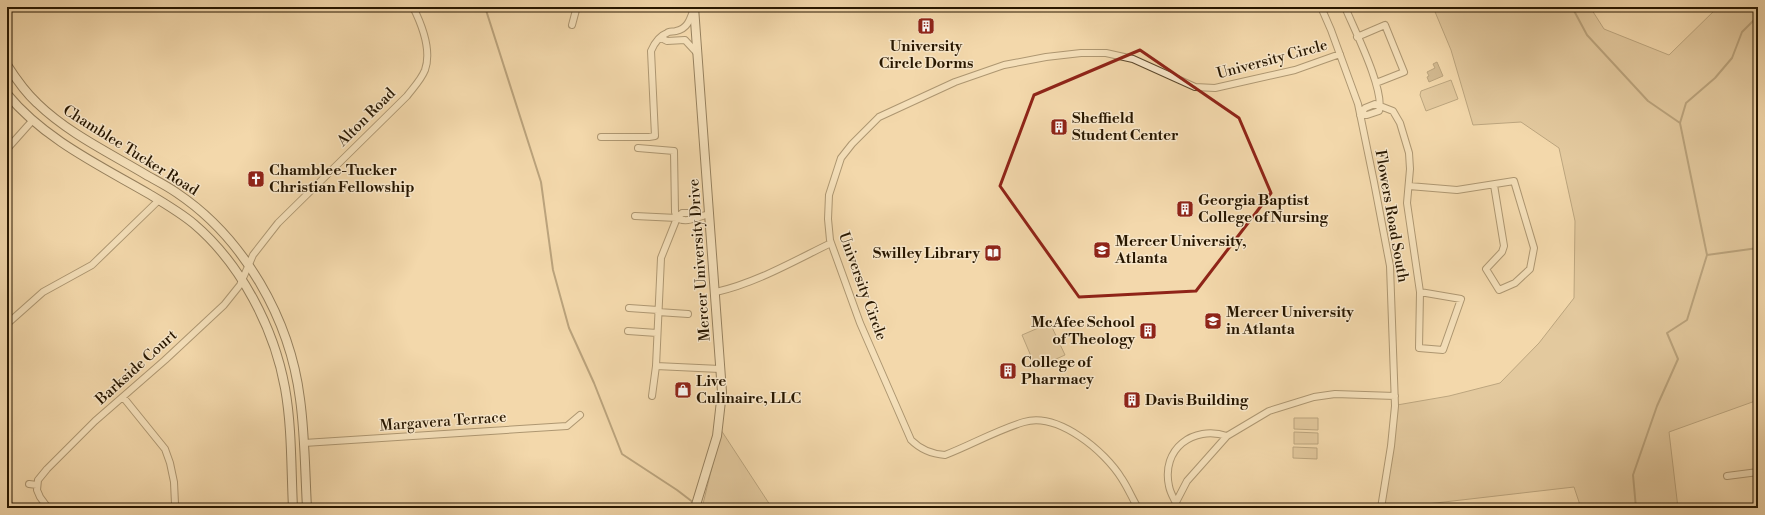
<svg xmlns="http://www.w3.org/2000/svg" width="1765" height="515" font-family="'Libre Bodoni',serif">
<style>
.green{fill:#d0b78f;stroke:#7c6748}
.water{fill:#ae9672;stroke:#786344}
.lines{fill:none;stroke-linecap:round;stroke-linejoin:round}
.stream{stroke:#786344;stroke-width:2}
.street-casing{stroke:#5b472b;stroke-width:8}
.secondary-casing{stroke:#281700;stroke-width:10}
.street{stroke:#f7e6c9;stroke-width:6}
.secondary{stroke:#f7e6c9;stroke-width:8}
.marked{fill:none;stroke:#8f2418;stroke-width:3;stroke-linejoin:round}
.labels{text-anchor:middle;stroke-width:3;stroke-linejoin:round;paint-order:stroke}
.poi-label{font-size:15px;font-weight:bold;fill:#281700;stroke:#f7e6c9;text-anchor:start}
.street-label{font-size:15px;fill:#281700;stroke:#f7e6c9}
</style>
<rect width="100%" height="100%" fill="#f3d8ac"/>
<filter id="stains"><feTurbulence type="fractalNoise" baseFrequency=".005" numOctaves="4"/><feColorMatrix values="0 0 0 0 .2 0 0 0 0 .09 0 0 0 0 .02 0 0 0 .5 -.17"/></filter>
<radialGradient id="worn" r=".72"><stop offset=".6" stop-color="#630" stop-opacity="0"/><stop offset="1" stop-color="#630" stop-opacity=".3"/></radialGradient>
<!-- green -->
<path class="green" d="M 1433,7 L 1590,7 L 1604,29 L 1669,55 L 1718,7 L 1758,7 L 1758,400 L 1669,432 L 1678,508 L 1581,508 L 1574,487 L 1392,508 L 1379,508 L 1397,405 L 1449,396 L 1500,383 L 1539,343 L 1574,298 L 1575,221 L 1559,148 L 1521,122 L 1473,125 L 1451,50 Z
M 1451,80 L 1458,99 L 1426,111 L 1420,95 L 1421,91 Z
M 1050,323 L 1065,355 L 1036,368 L 1022,335 Z
M 1294,418 L 1318,418 L 1318,430 L 1294,429 Z
M 721,430 L 772,508 L 702,508 Z
M 1294,432 L 1318,433 L 1318,444 L 1294,444 Z
M 1293,447 L 1317,448 L 1317,459 L 1293,458 Z"/>
<!-- water -->
<path class="water" d="M 1437,62 L 1443,76 L 1429,82 L 1427,77 L 1429,76 L 1427,72 L 1435,68 L 1433,64 Z"/>
<g class="lines">
<!-- stream -->
<path class="stream" d="M 485,7 L 541,182 L 553,270 L 569,328 L 594,383 L 622,454 L 677,490 L 694,503
M 1572,7 L 1587,35 L 1648,101 L 1680,123
M 1707,255 L 1758,248
M 1636,508 L 1633,475 L 1657,406 L 1678,359 L 1667,333 L 1687,320 L 1707,255 L 1680,123 L 1686,103 L 1715,78 L 1732,58 L 1742,32 L 1758,16"/>
<!-- street casing -->
<g class="street-casing">
<path id="street" d="M 1321,7 L 1331,30 L 1358,104 L 1374,182 L 1390,266 L 1395,406 L 1391,446 L 1381,508
M 1345,7 C 1354,29 1385,90 1379,111 L 1367,115 L 1360,115 L 1365,108 L 1375,104 L 1393,111 L 1400,123 L 1409,153 L 1410,169 L 1407,203 L 1420,292 L 1419,348 L 1443,350 L 1461,299 L 1420,292
M 572,25 L 576,10 L 574,7
M 1357,37 L 1385,25 L 1404,72 L 1376,83
M 661,38 L 667,41 L 685,40 L 697,53
M 601,137 L 649,137 L 655,136 L 651,51 C 654,44 659,36 667,33 C 669,31 673,32 676,31 C 687,29 690,20 693,11
M 638,148 L 674,151 L 675,212 L 677,218
M 7,149 L 32,121
M 1409,186 L 1457,190 L 1514,181 L 1534,248 L 1530,269 L 1515,283 L 1499,290 L 1486,269 L 1502,252 L 1504,246 L 1494,185
M 635,216 L 677,218 C 688,224 698,216 710,214
M 716,292 C 756,283 794,261 831,243
M 629,308 L 658,310
M 658,312 L 688,314
M 7,324 L 43,292 L 92,265 L 159,200
M 628,331 L 657,333
M 656,366 L 720,369
M 652,396 L 656,366 L 661,258 L 677,218 L 682,213 L 694,213 L 698,216
M 123,397 L 165,449 L 170,463 L 174,482 L 175,504
M 304,443 L 567,426 L 580,415
M 1727,476 L 1758,472
M 29,484 L 37,485
M 1176,503 C 1173,497 1170,492 1169,486 C 1161,449 1193,425 1227,436
M 48,508 L 40,497 L 37,490 L 38,480 L 47,469 L 95,421 L 165,360 L 224,305 L 240,285 L 253,255 L 278,223 L 407,96 C 413,88 421,80 425,70 C 432,50 422,25 413,7
M 1138,508 C 1132,498 1128,488 1122,479 C 1105,451 1058,412 1024,422 C 997,430 971,445 945,455 C 931,454 921,450 911,440 L 860,323 L 830,240 L 828,219 L 829,195 L 841,158 L 852,144 L 879,117 L 955,82 L 1004,65 L 1046,57 L 1081,53 L 1106,53 L 1133,59 L 1195,87 L 1215,88 L 1295,70 L 1340,54
M 1173,508 L 1187,481 L 1227,436 L 1269,411 L 1314,397 L 1335,394 L 1395,396"/>
</g>
<!-- secondary casing -->
<g class="secondary-casing">
<path id="secondary" d="M 694,7 L 722,392 L 717,436 L 695,508
M 7,65 C 16,79 25,92 37,103 C 69,134 110,153 148,176 C 157,181 167,186 177,193 C 244,238 290,319 300,399 C 305,435 305,472 307,508
M 7,94 C 44,139 99,165 149,194 C 164,203 181,213 194,224 C 241,264 274,328 285,388 C 292,427 291,468 293,508"/>
</g>
<!-- street -->
<use href="#street" class="street"/>
<!-- secondary -->
<use href="#secondary" class="secondary"/>
</g>
<!-- marked area -->
<path d="M0 0H1765V515H0ZM 1140,50 L 1239,118 L 1271,193 L 1196,291 L 1079,297 L 1000,186 L 1034,95 Z" fill="#f3d8ac" fill-opacity=".55" fill-rule="evenodd"/>
<path class="marked" d="M 1140,50 L 1239,118 L 1271,193 L 1196,291 L 1079,297 L 1000,186 L 1034,95 Z"/>
<!-- icons -->
<defs>
<g id="building-square" transform="scale(0.9)"><rect x="-9" y="-9" width="18" height="18" rx="4" fill="#8f2418" stroke="#f7e6c9"/><path d="M-4-6H4V6H1V3H-1V6H-4ZM-2.5-4.3h1.7v1.8h-1.7ZM.8-4.3h1.7v1.8H.8ZM-2.5-1h1.7V.8h-1.7ZM.8-1h1.7V.8H.8Z" fill="#fff"/></g>
<g id="church-square" transform="scale(0.9)"><rect x="-9" y="-9" width="18" height="18" rx="4" fill="#8f2418" stroke="#f7e6c9"/><path d="M-1.2-6h2.4v3.5h3.3v2.4h-3.3V6h-2.4V-.1h-3.3v-2.4h3.3Z" fill="#fff"/></g>
<g id="university-square" transform="scale(0.9)"><rect x="-9" y="-9" width="18" height="18" rx="4" fill="#8f2418" stroke="#f7e6c9"/><path d="M0-5L7-2L0 1L-7-2ZM-4 1L0 2.5L4 1V4Q0 6-4 4Z" fill="#fff"/></g>
<g id="library-square" transform="scale(0.9)"><rect x="-9" y="-9" width="18" height="18" rx="4" fill="#8f2418" stroke="#f7e6c9"/><path d="M-6-4Q-3-5.5-.7-3.5V5Q-3 3-6 4ZM6-4Q3-5.5 .7-3.5V5Q3 3 6 4Z" fill="#fff"/></g>
<g id="shop-square" transform="scale(0.9)"><rect x="-9" y="-9" width="18" height="18" rx="4" fill="#8f2418" stroke="#f7e6c9"/><path d="M-5-2.5h2.3a2.7 3.5 0 0 1 5.4 0H5L5.5 6h-11ZM-1.5-2.5h3a1.5 2.3 0 0 0-3 0Z" fill="#fff"/></g>
</defs>
<g fill-rule="evenodd">
<use href="#building-square" x="926" y="26"/>
<use href="#building-square" x="1059" y="127"/>
<use href="#church-square" x="256" y="179"/>
<use href="#building-square" x="1185" y="209"/>
<use href="#university-square" x="1102" y="250"/>
<use href="#library-square" x="993" y="253"/>
<use href="#university-square" x="1213" y="321"/>
<use href="#building-square" x="1148" y="331"/>
<use href="#building-square" x="1008" y="371"/>
<use href="#shop-square" x="683" y="390"/>
<use href="#building-square" x="1132" y="400"/>
</g>
<g class="labels">
<!-- poi labels -->
<g class="poi-label">
<text x="926" y="51" text-anchor="middle">University<tspan x="926" dy="17">Circle Dorms</tspan></text>
<text x="1072" y="123">Sheffield<tspan x="1072" dy="17">Student Center</tspan></text>
<text x="269" y="175">Chamblee-Tucker<tspan x="269" dy="17">Christian Fellowship</tspan></text>
<text x="1198" y="205">Georgia Baptist<tspan x="1198" dy="17">College of Nursing</tspan></text>
<text x="1115" y="246">Mercer University,<tspan x="1115" dy="17">Atlanta</tspan></text>
<text x="980" y="258" text-anchor="end">Swilley Library</text>
<text x="1226" y="317">Mercer University<tspan x="1226" dy="17">in Atlanta</tspan></text>
<text x="1135" y="327" text-anchor="end">McAfee School<tspan x="1135" dy="17">of Theology</tspan></text>
<text x="1021" y="367">College of<tspan x="1021" dy="17">Pharmacy</tspan></text>
<text x="696" y="386">Live<tspan x="696" dy="17">Culinaire, LLC</tspan></text>
<text x="1145" y="405">Davis Building</text>
</g>
<!-- street labels -->
<g class="street-label">
<text transform="translate(1272 59) rotate(-15)" y="5">University Circle</text>
<text transform="translate(366 117) rotate(-45)" y="5">Alton Road</text>
<text transform="translate(131 150) rotate(32)" y="5">Chamblee Tucker Road</text>
<text transform="translate(1392 216) rotate(80)" y="5">Flowers Road South</text>
<text transform="translate(699 260) rotate(-94)" y="5">Mercer University Drive</text>
<text transform="translate(863 286) rotate(70)" y="5">University Circle</text>
<text transform="translate(136 367) rotate(-42)" y="5">Barkside Court</text>
<text transform="translate(443 421) rotate(-4)" y="5">Margavera Terrace</text>
</g>
</g>
<!-- margin -->
<rect width="1765" height="515" fill="none" stroke="#f3d8ac" stroke-width="24"/>
<rect x="8" y="8" width="1749" height="499" fill="none" stroke="#281700" stroke-width="2"/>
<rect x="12" y="12" width="1741" height="491" fill="none" stroke="#281700"/>
<rect width="100%" height="100%" filter="url(#stains)"/>
<rect width="100%" height="100%" fill="url(#worn)"/>
</svg>
